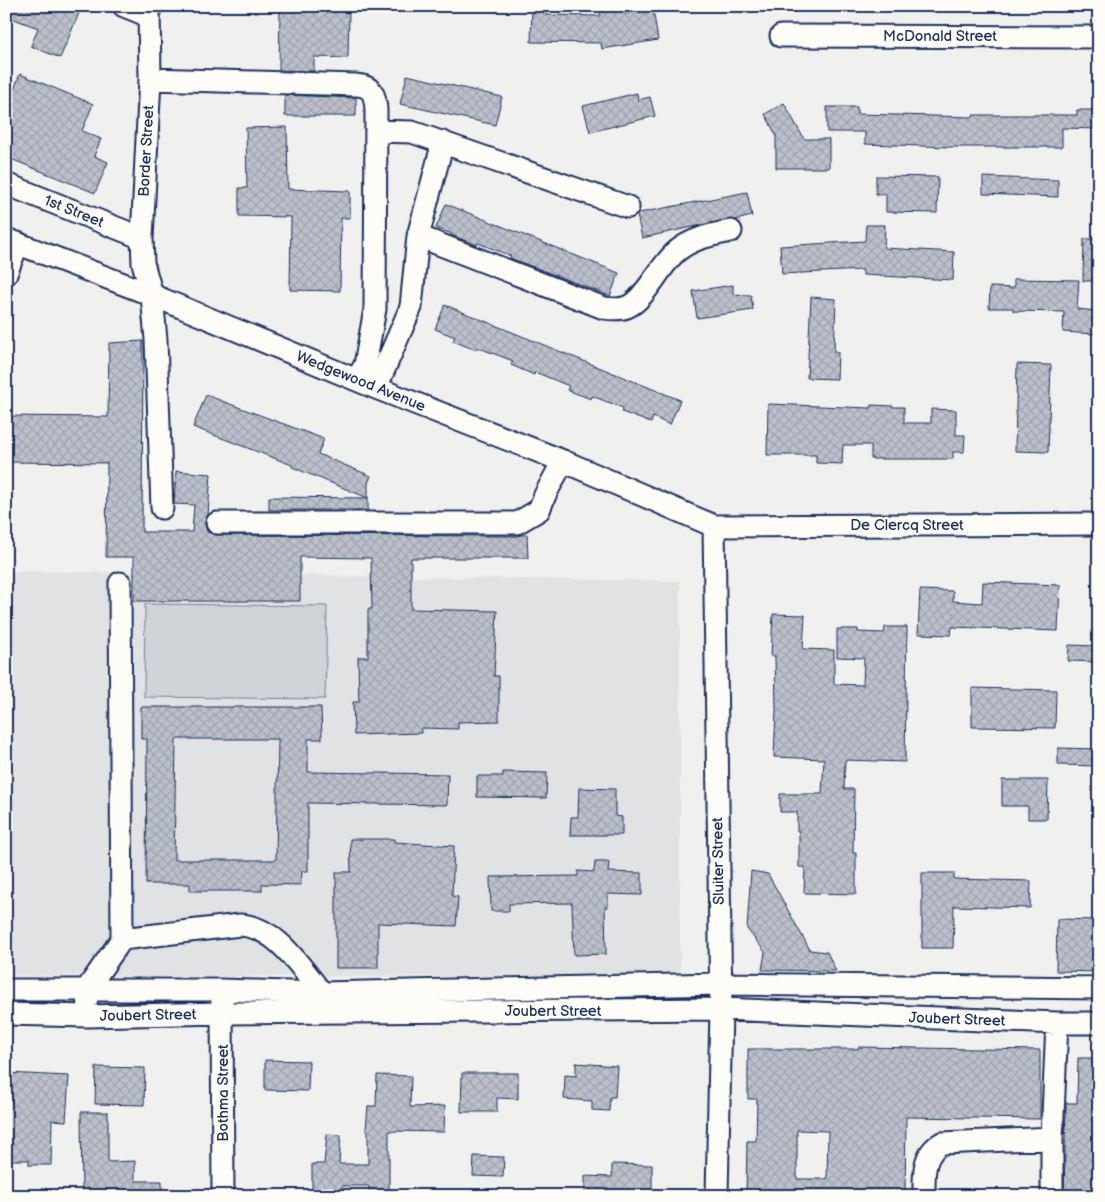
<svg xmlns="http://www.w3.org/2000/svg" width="1105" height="1202" font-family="'Balsamiq Sans',sans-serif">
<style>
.built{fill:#e0e2e3}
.park{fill:#d0d3d8;stroke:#76819b}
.building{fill:url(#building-cross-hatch);stroke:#1b2f5e;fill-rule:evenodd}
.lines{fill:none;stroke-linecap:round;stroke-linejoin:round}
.minor-casing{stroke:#1b2f5e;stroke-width:25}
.minor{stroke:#fdfcf7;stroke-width:21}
.labels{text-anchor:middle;stroke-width:4.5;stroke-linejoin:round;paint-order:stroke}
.street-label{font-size:15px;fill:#1b2f5e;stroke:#fdfcf7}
</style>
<defs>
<pattern id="building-cross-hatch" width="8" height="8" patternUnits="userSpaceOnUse" patternTransform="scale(1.25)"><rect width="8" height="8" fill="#bbc0ca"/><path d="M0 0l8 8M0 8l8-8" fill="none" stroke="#a0a5b0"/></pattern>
</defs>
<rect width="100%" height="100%" fill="#f0f0ee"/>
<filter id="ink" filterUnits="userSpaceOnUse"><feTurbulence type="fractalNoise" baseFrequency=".02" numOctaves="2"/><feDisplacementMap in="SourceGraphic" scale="10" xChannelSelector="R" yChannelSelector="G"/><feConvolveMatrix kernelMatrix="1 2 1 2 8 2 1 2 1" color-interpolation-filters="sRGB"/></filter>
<g filter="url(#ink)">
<!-- built -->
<path class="built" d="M 6,571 L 680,581 L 680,977 L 6,976 Z"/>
<!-- park -->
<path class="park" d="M 145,604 L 327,606 L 325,699 L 144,697 Z"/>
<!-- building -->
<path class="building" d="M 6,6 L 82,6 L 60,58 L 31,46 L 38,28 L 6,16 Z
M 532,6 L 546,6 L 546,15 L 600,16 L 600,6 L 625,6 L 625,14 L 653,9 L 658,40 L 602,49 L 601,43 L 531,42 Z
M 280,10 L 349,12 L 348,58 L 314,57 L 314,71 L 279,70 Z
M 20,74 L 93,104 L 82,131 L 101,139 L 94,156 L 108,162 L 95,193 L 6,157 L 6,109 Z
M 407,75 L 502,97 L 495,125 L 400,104 Z
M 637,93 L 638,100 L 650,97 L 655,116 L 590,132 L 583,106 Z
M 285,95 L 356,98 L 356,116 L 285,116 Z
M 784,103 L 804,139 L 829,139 L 829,168 L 776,168 L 776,135 L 765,114 Z
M 827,107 L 857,107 L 857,114 L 973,117 L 973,115 L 1077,115 L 1077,110 L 1099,110 L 1099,129 L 1062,128 L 1062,147 L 951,147 L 865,144 L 865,132 L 827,132 Z
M 287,127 L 288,189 L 350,191 L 350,218 L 341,218 L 340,291 L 290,290 L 291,217 L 239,216 L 239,188 L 247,188 L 246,128 Z
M 876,176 L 938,177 L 937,213 L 886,212 L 886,194 L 876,194 Z
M 983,177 L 1058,180 L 1058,197 L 983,194 Z
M 747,192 L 752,216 L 736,220 L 729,219 L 642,238 L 637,215 L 639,213 Z
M 446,204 L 619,273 L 610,296 L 510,258 L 511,256 L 478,243 L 477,245 L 451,235 L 452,234 L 436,228 Z
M 866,225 L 885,225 L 884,248 L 954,252 L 953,280 L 863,275 L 863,270 L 782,274 L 780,246 L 865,241 Z
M 1084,239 L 1099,239 L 1099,281 L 1083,281 Z
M 1014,279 L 1079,280 L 1077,309 L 1096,311 L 1095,334 L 1063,332 L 1064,312 L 1013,311 L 1013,308 L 989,308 L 990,287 L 1014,288 Z
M 733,285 L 733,294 L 751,295 L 753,310 L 697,318 L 693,291 Z
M 811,297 L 836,299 L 834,352 L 838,352 L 837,379 L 807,378 Z
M 445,305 L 680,400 L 670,425 L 653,417 L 651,423 L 622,412 L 623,408 L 592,396 L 591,399 L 567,390 L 569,386 L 535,372 L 534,375 L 511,365 L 513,361 L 477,347 L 476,350 L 453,341 L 455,337 L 435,329 Z
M 143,341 L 142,532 L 192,532 L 194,505 L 174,504 L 176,471 L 211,474 L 208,515 L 205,523 L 207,532 L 217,535 L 517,536 L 527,534 L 528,558 L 411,558 L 411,609 L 497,611 L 494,676 L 499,676 L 499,721 L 458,722 L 458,729 L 421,728 L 421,733 L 354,735 L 353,702 L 359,702 L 358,657 L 368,657 L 368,609 L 372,609 L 371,558 L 300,557 L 300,601 L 134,601 L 134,557 L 106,557 L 107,463 L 6,462 L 6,416 L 108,417 L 109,343 Z
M 1017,364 L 1051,365 L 1048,452 L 1015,451 Z
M 206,395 L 324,439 L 318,454 L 371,476 L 368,483 L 368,498 L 292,467 L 292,465 L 193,427 Z
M 768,404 L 871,408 L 871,405 L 893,406 L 893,407 L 904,407 L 904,423 L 931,423 L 931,409 L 956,410 L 956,435 L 965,435 L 964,452 L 953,452 L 953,459 L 871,459 L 871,445 L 843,445 L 842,464 L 816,463 L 816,455 L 767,455 Z
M 269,497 L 368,498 L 368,510 L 269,510 Z
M 983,582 L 1060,585 L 1058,631 L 952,627 L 951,635 L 918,634 L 920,590 L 953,591 L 953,601 L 982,603 Z
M 773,614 L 805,615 L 803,649 L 834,650 L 834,684 L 863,685 L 864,658 L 837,657 L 837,629 L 858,629 L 858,632 L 884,633 L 885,627 L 907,627 L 905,762 L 845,760 L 844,789 L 854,789 L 853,853 L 856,853 L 856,894 L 804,893 L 805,867 L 799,867 L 799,831 L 797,831 L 797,812 L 780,812 L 780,794 L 822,794 L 824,759 L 774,757 L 776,711 L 775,656 L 771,656 Z
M 1069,645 L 1099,646 L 1099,662 L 1068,661 Z
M 972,688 L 1056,690 L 1055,728 L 972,727 Z
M 141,707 L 321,707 L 322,739 L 308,739 L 308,772 L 448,774 L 447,805 L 308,803 L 308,871 L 302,871 L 301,885 L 262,884 L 262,891 L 190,891 L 190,884 L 146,884 L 147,739 L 141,739 ZM 176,739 L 278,739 L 276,860 L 174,860 Z
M 1058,748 L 1099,749 L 1099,766 L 1058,765 Z
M 503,772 L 547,773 L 546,798 L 477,797 L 477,776 L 503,776 Z
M 1002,780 L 1048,780 L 1047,819 L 1028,819 L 1028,806 L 1002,806 Z
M 579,788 L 615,789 L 615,816 L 622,817 L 622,835 L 570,835 L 571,817 L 578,817 Z
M 350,839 L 394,839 L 394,842 L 454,846 L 452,896 L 458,897 L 456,926 L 378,923 L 378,968 L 336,968 L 336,872 L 351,872 Z
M 595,862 L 609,862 L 608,872 L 642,873 L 642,895 L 608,894 L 608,907 L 605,907 L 606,954 L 574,955 L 572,903 L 509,904 L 509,911 L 491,911 L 490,877 L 578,876 L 578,871 L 594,872 Z
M 751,871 L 768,874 L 810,950 L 827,952 L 836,971 L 762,970 L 765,952 L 747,929 Z
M 922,873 L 954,873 L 954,879 L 1031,881 L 1030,908 L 954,906 L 953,948 L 922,948 Z
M 1057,919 L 1099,920 L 1099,972 L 1056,971 Z
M 858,1047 L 1040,1050 L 1040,1119 L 906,1117 L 905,1196 L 746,1196 L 747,1141 L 756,1141 L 757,1099 L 748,1099 L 748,1049 L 858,1049 ZM 797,1130 L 828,1131 L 827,1179 L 797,1179 Z
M 1078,1058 L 1099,1058 L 1099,1196 L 1064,1196 L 1066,1103 L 1077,1103 Z
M 265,1060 L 309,1061 L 308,1091 L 265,1090 Z
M 576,1063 L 617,1066 L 615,1097 L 610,1097 L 609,1111 L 592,1110 L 592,1101 L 564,1099 L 565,1075 L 576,1076 Z
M 96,1067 L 145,1068 L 144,1105 L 95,1104 Z
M 6,1073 L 69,1076 L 66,1121 L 52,1120 L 51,1165 L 29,1165 L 29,1160 L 6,1160 Z
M 462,1073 L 518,1073 L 518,1099 L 497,1098 L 497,1112 L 461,1112 Z
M 377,1075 L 411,1076 L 410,1107 L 445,1106 L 444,1132 L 389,1131 L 389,1192 L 369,1192 L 369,1186 L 342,1186 L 342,1196 L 312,1196 L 312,1164 L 324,1164 L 327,1134 L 341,1135 L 339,1164 L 368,1164 L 368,1131 L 366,1130 L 368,1106 L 376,1106 Z
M 81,1112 L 108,1112 L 108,1162 L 135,1161 L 135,1181 L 162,1181 L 162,1196 L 82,1196 Z
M 474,1156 L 504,1157 L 503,1177 L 473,1176 Z
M 612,1164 L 652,1165 L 652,1196 L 585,1196 L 585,1176 L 612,1177 Z"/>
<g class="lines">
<!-- minor casing -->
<g class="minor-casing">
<path id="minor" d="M 124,6 L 149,16
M 149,6 L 150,79 L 142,238 L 143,263 L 152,295 L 156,340 L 162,508
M 781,36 L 1099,37
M 150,79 L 356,85 C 373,86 375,95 376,110 L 375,309 L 365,365 L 357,379
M 376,131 L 412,132 L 628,207
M 6,184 L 142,238
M 418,236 L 604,308 C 611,309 619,310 627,307 C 645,300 660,265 677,251 C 693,238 711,235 731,231
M 6,239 L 152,295 L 376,388 L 563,461 L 714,526 L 1099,524
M 6,274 L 18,243
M 376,388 L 411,307 L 418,236 L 443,142
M 217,523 L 517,523 L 539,510 L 545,495 L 563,461
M 714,526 L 721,1009 L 717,1196
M 120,583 L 122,939
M 6,990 L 221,990 L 322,993 L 720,984 L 1099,988
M 87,999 L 87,989 L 122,939 L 240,925 C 277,927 300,967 322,993
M 222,1000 L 223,1196
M 6,1014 L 87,1016 L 223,1013 L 721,1009 L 1057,1023 L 1099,1023
M 924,1196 C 924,1176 922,1154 942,1143 L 1052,1138
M 1052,1196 L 1052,1138 L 1057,1023"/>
</g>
<!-- minor -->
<use href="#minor" class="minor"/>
</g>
</g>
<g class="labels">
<!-- street labels -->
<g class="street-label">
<text x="940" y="41">McDonald Street</text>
<text transform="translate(146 151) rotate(-87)" y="5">Border Street</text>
<text transform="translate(74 211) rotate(22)" y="5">1st Street</text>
<text transform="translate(361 381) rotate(22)" y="5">Wedgewood Avenue</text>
<text x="907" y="530">De Clercq Street</text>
<text transform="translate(718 861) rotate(-91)" y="5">Sluiter Street</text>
<text x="553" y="1016">Joubert Street</text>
<text transform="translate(148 1015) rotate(-1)" y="5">Joubert Street</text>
<text transform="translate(957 1019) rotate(2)" y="5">Joubert Street</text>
<text transform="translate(223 1093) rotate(-90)" y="5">Bothma Street</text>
</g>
</g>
<!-- margin -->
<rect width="1105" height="1202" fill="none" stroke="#fdfcf7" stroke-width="25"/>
<rect x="12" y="12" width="1080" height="1177" fill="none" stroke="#1b2f5e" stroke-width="2" filter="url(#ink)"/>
</svg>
